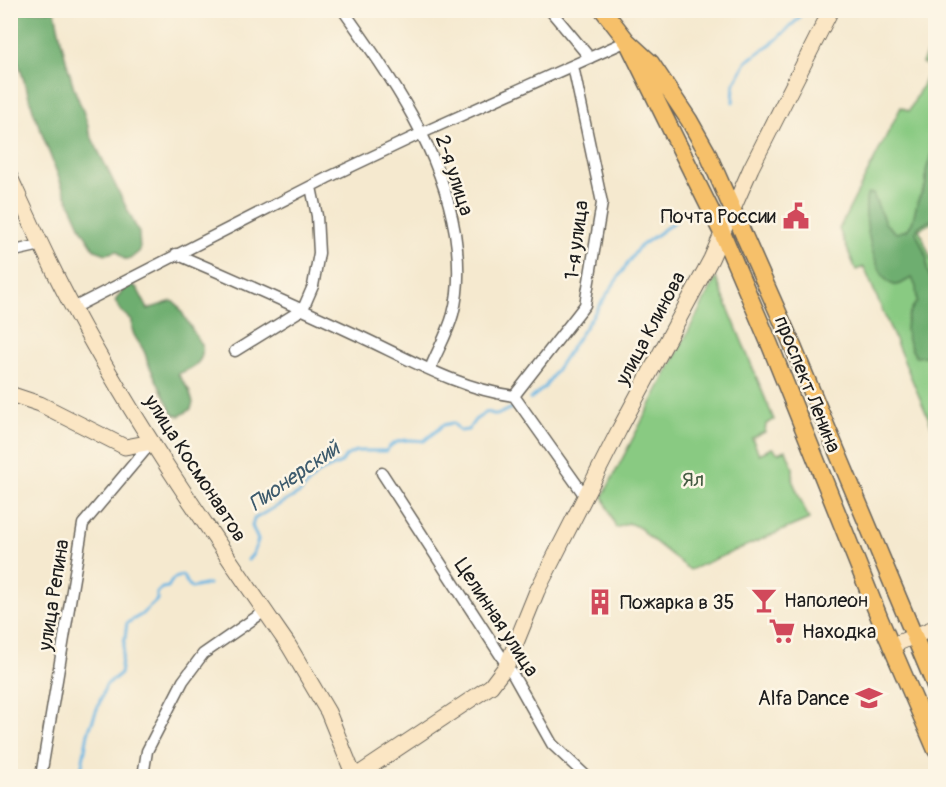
<svg xmlns="http://www.w3.org/2000/svg" width="946" height="787" font-family="Pangolin,sans-serif">
<style>
.green{fill:#89ca82;stroke:#52734f;stroke-width:1.5}
.forest{fill:#6eae70;stroke:#456546;stroke-width:1.5}
.lines{fill:none;stroke-linecap:round;stroke-linejoin:round}
.stream{stroke:#6bb6e3;stroke-width:3}
.street-casing{stroke:#68645b;stroke-width:13}
.secondary-casing{stroke:#68645b;stroke-width:17}
.primary-casing{stroke:#68645b;stroke-width:19}
.street{stroke:#fff;stroke-width:10}
.secondary{stroke:#fbe6c4;stroke-width:15}
.primary{stroke:#f6c06b;stroke-width:16}
.labels{text-anchor:middle;stroke-width:5;stroke-linejoin:round;paint-order:stroke}
.street-label{font-size:20px;fill:#1c1c1c;stroke:#fcf5e5}
.poi-label{font-size:20px;fill:#1c1c1c;stroke:#fcf5e5;text-anchor:start}
.park-label{font-size:20px;fill:#425940;stroke:#fcf5e5}
.water-label{font-size:21px;font-style:italic;fill:#3c5a6c;stroke:#fcf5e5}
</style>
<rect width="100%" height="100%" fill="#fcf5e5"/>
<filter id="ink" filterUnits="userSpaceOnUse"><feTurbulence type="fractalNoise" baseFrequency=".0167" numOctaves="2"/><feDisplacementMap in="SourceGraphic" scale="12" xChannelSelector="R" yChannelSelector="G"/><feConvolveMatrix kernelMatrix="1 2 1 2 8 2 1 2 1" color-interpolation-filters="sRGB"/></filter>
<filter id="wash" filterUnits="userSpaceOnUse"><feTurbulence type="fractalNoise" baseFrequency=".008" numOctaves="4" result="noise"/><feDisplacementMap in="SourceGraphic" scale="24" xChannelSelector="R" yChannelSelector="G"/><feGaussianBlur stdDeviation="1.35" result="paint"/><feColorMatrix in="noise" values="0 0 0 0 0 0 0 0 0 0 0 0 0 0 0 0 0 1.4 0 .05"/><feComposite in="paint" operator="in"/></filter>
<g filter="url(#wash)">
<rect width="100%" height="100%" fill="#f5e9cf"/>
<!-- green -->
<path class="green" d="M 935,37 L 935,221 L 919,229 L 935,268 L 935,434 L 864,267 L 856,270 L 839,229 L 901,107 L 909,111 L 931,68 L 922,63 Z
M 716,278 L 774,420 L 766,424 L 765,432 L 752,438 L 759,454 L 772,448 L 778,453 L 786,450 L 793,468 L 793,482 L 809,519 L 690,570 L 644,533 L 641,528 L 628,523 L 616,528 L 603,496 Z"/>
<!-- forest -->
<path class="forest" d="M 10,11 L 55,11 C 60,37 66,62 74,88 C 79,103 87,116 89,132 L 139,233 L 140,251 L 130,259 L 124,259 L 117,251 L 106,254 L 95,250 L 82,230 L 62,186 L 34,113 L 11,39 Z
M 935,148 L 935,218 L 919,226 L 916,232 L 927,258 L 927,270 L 933,283 L 935,296 L 935,349 L 926,356 L 916,357 C 903,336 902,321 917,301 L 916,287 L 912,278 C 906,280 900,286 894,285 C 874,281 860,209 868,193 L 873,194 L 885,223 L 896,233 L 907,230 L 912,223 L 918,200 L 926,184 L 926,171 L 931,154 Z
M 131,285 L 137,288 L 148,309 L 172,301 L 177,304 L 202,346 C 205,363 191,369 178,374 L 189,390 L 193,403 L 191,409 L 180,416 L 175,415 L 171,410 L 147,361 C 146,345 129,338 132,321 L 121,311 L 115,301 L 125,287 Z"/>
<g class="lines">
<!-- stream -->
<path class="stream" d="M 733,102 L 734,84 L 746,62 L 776,40 L 798,19 L 803,10
M 530,399 L 545,387 L 638,248 L 677,220
M 248,560 L 253,554 L 258,540 L 252,526 L 254,519 L 300,493 L 318,473 L 341,463 L 346,456 L 356,451 L 386,451 C 396,437 409,440 424,441 L 443,425 L 453,423 L 460,431 L 468,430 L 475,420 L 487,412 L 497,415 L 514,407
M 80,776 L 88,733 L 106,685 L 120,674 L 127,623 L 141,615 L 157,600 L 157,593 L 162,588 L 168,587 L 173,579 L 182,575 L 191,588 L 209,584"/>
</g>
</g>
<g filter="url(#ink)">
<g class="lines">
<!-- street casing -->
<g class="street-casing">
<path id="street" d="M 343,10 C 392,79 441,148 455,233 C 459,259 460,288 453,314 C 448,333 437,351 430,369
M 550,10 L 590,58
M 10,252 L 41,245
M 176,254 C 237,280 297,307 357,335 C 407,358 459,389 514,396 L 585,496
M 73,308 L 327,178 L 422,133 L 627,41
M 235,351 L 303,309 L 313,286 L 319,253 L 317,216 L 311,187
M 514,396 L 585,305 L 602,203 L 573,66
M 382,473 L 512,673 L 552,744 L 586,776
M 41,776 L 83,524 L 152,442
M 143,776 L 147,751 L 183,681 L 203,654 L 265,611"/>
</g>
<!-- secondary casing -->
<g class="secondary-casing">
<path id="secondary" d="M 10,177 C 30,221 50,266 73,308 C 136,426 213,536 289,646 L 328,712 L 354,776
M 10,394 L 40,404 L 125,447 L 152,442
M 891,646 L 936,627
M 356,776 L 491,686 L 507,665 L 537,591 L 619,430 L 711,259 L 751,168 L 831,10"/>
</g>
<!-- primary casing -->
<g class="primary-casing">
<path id="primary" d="M 603,10 L 627,41 L 651,63 L 689,120 L 707,152 L 789,337 L 936,688
M 627,41 L 723,235 L 770,345 L 881,622 L 936,750"/>
</g>
<!-- street -->
<use href="#street" class="street"/>
<!-- secondary -->
<use href="#secondary" class="secondary"/>
<!-- primary -->
<use href="#primary" class="primary"/>
</g>
</g>
<!-- icons -->
<defs>
<g id="civic-bare" transform="scale(2.07)"><path d="M-.6-6.5H3V-4.5H.6V-3L4-1V1h2V6H-6V1h2V-1L-.6-3ZM-1.2 2.5V6h2.4V2.5Z" fill="#d1495b" stroke="#fcf5e5" stroke-width="2.5" paint-order="stroke"/></g>
<g id="bar-bare" transform="scale(2.07)"><path d="M-6-5H6L.8 .8V4.5H3.5V6h-7V4.5H-.8V.8Z" fill="#d1495b" stroke="#fcf5e5" stroke-width="2.5" paint-order="stroke"/></g>
<g id="building-bare" transform="scale(2.07)"><path d="M-4-6H4V6H1V3H-1V6H-4ZM-2.5-4.3h1.7v1.8h-1.7ZM.8-4.3h1.7v1.8H.8ZM-2.5-1h1.7V.8h-1.7ZM.8-1h1.7V.8H.8Z" fill="#d1495b" stroke="#fcf5e5" stroke-width="2.5" paint-order="stroke"/></g>
<g id="supermarket-bare" transform="scale(2.07)"><path d="M-6-5.5h2.5l.6 2H6L4.5 2H-2.5L-4.4-4H-6ZM-1.5 3.2a1.3 1.3 0 1 0 .1 0ZM3 3.2a1.3 1.3 0 1 0 .1 0Z" fill="#d1495b" stroke="#fcf5e5" stroke-width="2.5" paint-order="stroke"/></g>
<g id="school-bare" transform="scale(2.07)"><path d="M0-5L7-2L0 1L-7-2ZM-4 1L0 2.5L4 1V4Q0 6-4 4Z" fill="#d1495b" stroke="#fcf5e5" stroke-width="2.5" paint-order="stroke"/></g>
</defs>
<g fill-rule="evenodd">
<use href="#civic-bare" x="796" y="216"/>
<use href="#bar-bare" x="764" y="600"/>
<use href="#building-bare" x="600" y="602"/>
<use href="#supermarket-bare" x="782" y="631"/>
<use href="#school-bare" x="869" y="698"/>
</g>
<g class="labels">
<!-- street labels -->
<g class="street-label">
<text transform="translate(455 175) rotate(72)" y="7">2-я улица</text>
<text transform="translate(576 240) rotate(-83)" y="7">1-я улица</text>
<text transform="translate(650 328) rotate(-62)" y="7">улица Клинова</text>
<text transform="translate(808 384) rotate(68)" y="7">проспект Ленина</text>
<text transform="translate(196 468) rotate(57)" y="7">улица Космонавтов</text>
<text transform="translate(53 595) rotate(-81)" y="7">улица Репина</text>
<text transform="translate(497 617) rotate(57)" y="7">Целинная улица</text>
</g>
<!-- poi labels -->
<g class="poi-label">
<text x="776" y="223" text-anchor="end">Почта России</text>
<text x="784" y="607">Наполеон</text>
<text x="620" y="609">Пожарка в 35</text>
<text x="802" y="638">Находка</text>
<text x="849" y="705" text-anchor="end">Alfa Dance</text>
</g>
<!-- park labels -->
<g class="park-label">
<text x="693" y="486">Ял</text>
</g>
<!-- water labels -->
<g class="water-label">
<text transform="translate(294 476) rotate(-35)" y="7">Пионерский</text>
</g>
</g>
<!-- margin -->
<rect width="946" height="787" fill="none" stroke="#fcf5e5" stroke-width="36"/>
</svg>
